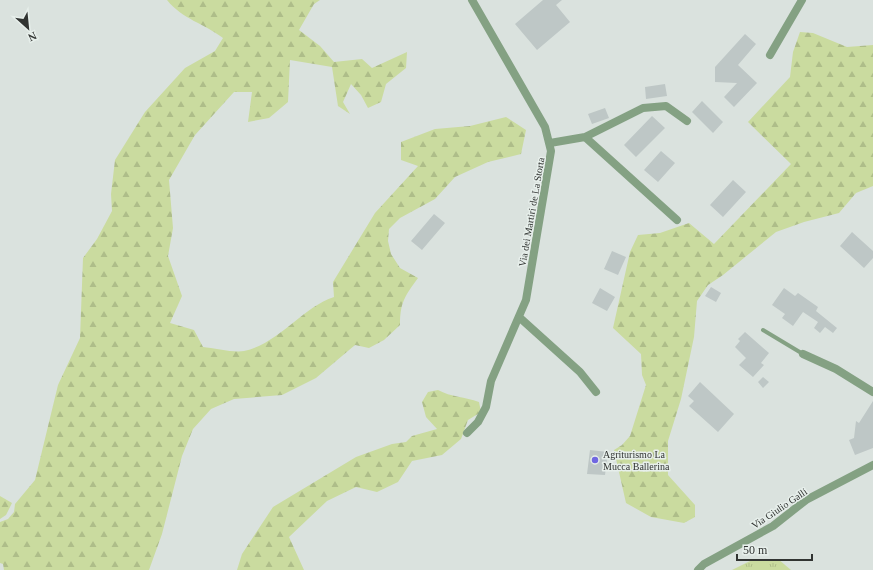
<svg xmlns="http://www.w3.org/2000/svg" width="873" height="570" font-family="'Times New Roman',serif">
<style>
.grass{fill:url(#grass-tufts)}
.forest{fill:url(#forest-firs)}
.building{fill:#bec7c6}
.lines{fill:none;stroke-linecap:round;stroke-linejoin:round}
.service{stroke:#84a183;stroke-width:4}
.minor{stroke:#84a183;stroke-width:8}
.poi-dot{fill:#7067e1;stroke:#e7efeb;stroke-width:1.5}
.labels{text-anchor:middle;stroke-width:3;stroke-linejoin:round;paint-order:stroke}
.street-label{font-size:10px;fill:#313432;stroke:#e7efeb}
.poi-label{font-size:10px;fill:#313432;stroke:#e7efeb;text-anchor:start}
</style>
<defs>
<pattern id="grass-tufts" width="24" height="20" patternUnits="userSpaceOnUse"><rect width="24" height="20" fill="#cadb9f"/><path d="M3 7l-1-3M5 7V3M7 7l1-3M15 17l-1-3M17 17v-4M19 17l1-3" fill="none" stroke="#aebd89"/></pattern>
<pattern id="forest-firs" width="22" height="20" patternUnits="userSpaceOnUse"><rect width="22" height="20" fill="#cadb9f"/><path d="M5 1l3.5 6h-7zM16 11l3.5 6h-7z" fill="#aebd89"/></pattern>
</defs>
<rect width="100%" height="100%" fill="#dae2de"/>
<!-- grass -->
<path class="grass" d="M 778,559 L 791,570 L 732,570 L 752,560 Z"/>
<!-- forest -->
<path class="forest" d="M 167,0 L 320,0 L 314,4 L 299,30 L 320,46 L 334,62 L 362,59 L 372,68 L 407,52 L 406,68 L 386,84 L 381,102 L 368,108 L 361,95 L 351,84 L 343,102 L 350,114 L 338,106 L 332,67 L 290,60 L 288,102 L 269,118 L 248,122 L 252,92 L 234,92 L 195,135 L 169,180 L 173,228 L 168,256 L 182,296 L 170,323 L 194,330 L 203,347 C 214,348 234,353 244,351 C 280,343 301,308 334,297 L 333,282 L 375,213 L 418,166 L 401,160 L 401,142 L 435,129 L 470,126 L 506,117 L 526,130 L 521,154 L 488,162 L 455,177 L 435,199 L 400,218 L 389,229 L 388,241 L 391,254 L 400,268 L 418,278 C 405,296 400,302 400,325 L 384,340 L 369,348 L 355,345 L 316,378 L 282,395 L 234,399 L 211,409 L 193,429 L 182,456 L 162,534 L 149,570 L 4,570 L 3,564 L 0,563 L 0,522 L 8,519 L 14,512 L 15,504 L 35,480 L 58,385 L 80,338 L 83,258 L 97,239 L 112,211 L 111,194 L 115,160 L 145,112 L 185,68 L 215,51 L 223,38 C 205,24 182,19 167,0 Z
M 800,32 L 813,33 L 847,47 L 873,45 L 873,186 L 856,193 L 839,213 L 804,222 L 776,232 L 723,275 L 708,285 L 697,301 L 694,337 L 681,399 L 668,441 L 668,475 L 695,505 L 695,517 L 684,523 L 651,517 L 626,503 L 614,450 L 622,445 L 630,436 L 646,385 L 642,375 L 641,354 L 613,328 L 630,252 L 638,235 L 660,233 L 689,223 L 714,244 L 791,164 L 748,122 L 790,77 L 793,52 Z
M 438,390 C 451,397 465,397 479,402 L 481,412 L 468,420 L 461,439 L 442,455 L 412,461 L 398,482 L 377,492 L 356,487 L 327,501 L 289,537 L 304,570 L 237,570 L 242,554 L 273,507 L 356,457 L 392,444 L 406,442 L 412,436 L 437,429 L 426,417 L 422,402 L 428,392 Z
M 0,496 L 12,503 L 6,515 L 0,519 Z"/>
<!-- building -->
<path class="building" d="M 543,0 L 562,0 L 556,5 L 570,22 L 537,50 L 515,24 Z
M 745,34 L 756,44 L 738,65 L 757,83 L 734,107 L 724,97 L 737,83 L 715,82 L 715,67 Z
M 665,84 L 667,96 L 646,99 L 645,87 Z
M 702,101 L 723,122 L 713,133 L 692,112 Z
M 605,108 L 609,118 L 592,124 L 588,114 Z
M 652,116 L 665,128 L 636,157 L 624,145 Z
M 661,151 L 675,163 L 658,182 L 644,170 Z
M 733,180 L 746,192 L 723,217 L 710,205 Z
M 434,214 L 445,223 L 422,250 L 411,241 Z
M 852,232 L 873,251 L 873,258 L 864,268 L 840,246 Z
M 612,251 L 626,257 L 618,275 L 604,269 Z
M 711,287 L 721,293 L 716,302 L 705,296 Z
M 600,288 L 615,297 L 607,311 L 592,303 Z
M 784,288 L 795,296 L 798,293 L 818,307 L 816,311 L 837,328 L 833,333 L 825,327 L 820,333 L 814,328 L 818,322 L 803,312 L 793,326 L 782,318 L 785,314 L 772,305 Z
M 745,332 L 769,353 L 761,363 L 764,365 L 753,377 L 739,365 L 746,358 L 735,347 L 740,341 L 738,339 Z
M 763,377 L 769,382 L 763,388 L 758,382 Z
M 700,382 L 734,414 L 718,432 L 689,406 L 694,401 L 688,396 Z
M 873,401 L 873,448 L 855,455 L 849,440 L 854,438 L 856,421 L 859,423 Z
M 590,450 L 608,452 L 605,475 L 587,474 Z"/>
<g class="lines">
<!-- service -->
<path class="service" d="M 763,330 L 803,354"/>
<!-- minor -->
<path class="minor" d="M 770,55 L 802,0
M 585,137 L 677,220
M 550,143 L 585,137 L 643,108 L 666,106 L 687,121
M 519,317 L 580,372 L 596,392
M 803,354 L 836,369 L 873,392
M 467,433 L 478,422 L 486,407 L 491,381 L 526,300 L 551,151 L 545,127 L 472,0
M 698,570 L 704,564 L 773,526 L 806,500 L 873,465"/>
</g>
<!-- markers -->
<circle class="poi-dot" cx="595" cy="460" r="4"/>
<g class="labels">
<!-- street labels -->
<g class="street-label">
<text transform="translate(531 212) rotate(-80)" y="4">Via dei Martiri de La Storta</text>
<text transform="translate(779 508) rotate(-34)" y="4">Via Giulio Galli</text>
</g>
<!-- poi labels -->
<g class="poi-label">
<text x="603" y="458">Agriturismo La<tspan x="603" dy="12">Mucca Ballerina</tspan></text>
</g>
</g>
<!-- north arrow -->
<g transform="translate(28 28) rotate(153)" stroke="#e7efeb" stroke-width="3" paint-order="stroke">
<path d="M0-3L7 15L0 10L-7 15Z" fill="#313432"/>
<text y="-6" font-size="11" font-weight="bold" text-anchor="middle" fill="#313432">N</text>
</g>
<!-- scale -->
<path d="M737 554v6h75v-6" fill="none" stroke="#313432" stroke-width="2"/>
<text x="743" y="554" font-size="12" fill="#313432" stroke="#e7efeb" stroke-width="3" paint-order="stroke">50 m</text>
</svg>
